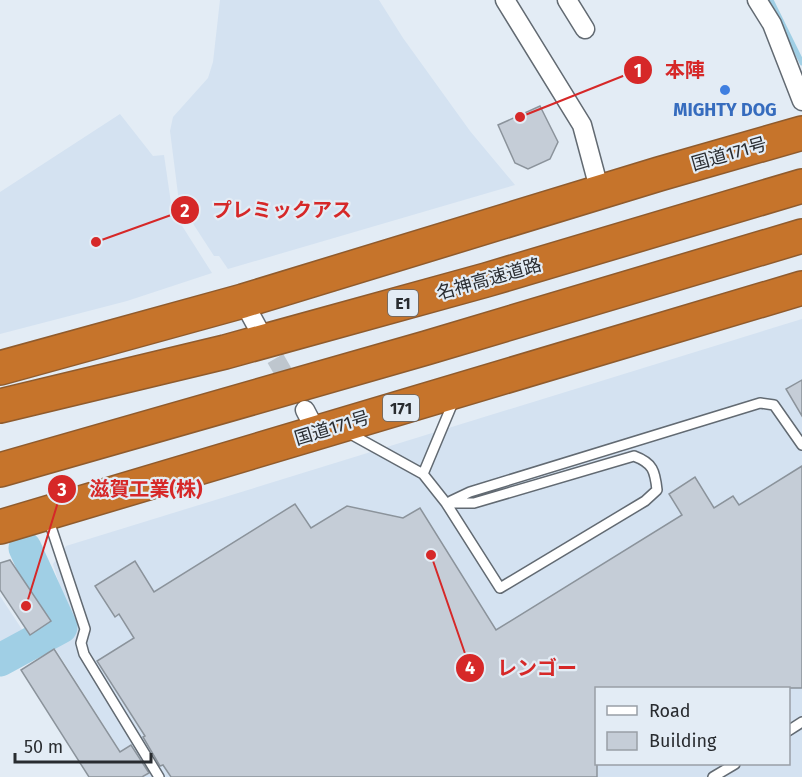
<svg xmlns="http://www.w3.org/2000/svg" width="802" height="777" font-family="'Fira Sans','Noto Sans JP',sans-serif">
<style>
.built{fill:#d4e2f1;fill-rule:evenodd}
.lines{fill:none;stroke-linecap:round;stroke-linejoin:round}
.stream{stroke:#a0cfe5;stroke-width:5}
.river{stroke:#a0cfe5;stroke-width:33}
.building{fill:#c5cdd7;stroke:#8b939b;stroke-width:1.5}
.street-tunnel{stroke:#bec6ce;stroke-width:18;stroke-dasharray:18 9;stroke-linecap:butt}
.lane-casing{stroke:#626a72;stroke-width:12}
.street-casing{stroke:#626a72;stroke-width:21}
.highway-casing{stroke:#8f5b2d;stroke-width:36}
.lane{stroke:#fff;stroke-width:9}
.street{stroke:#fff;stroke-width:18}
.highway{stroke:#c6742b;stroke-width:33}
.shop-dot{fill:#3f7fe0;stroke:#e3ecf5;stroke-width:2}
.labels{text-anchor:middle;stroke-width:4.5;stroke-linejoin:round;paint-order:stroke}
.shield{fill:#e3ecf5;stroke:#61666b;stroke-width:1.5}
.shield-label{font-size:16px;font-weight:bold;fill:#292c30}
.shop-label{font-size:18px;font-weight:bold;fill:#366cbe;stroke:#e3ecf5}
.street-label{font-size:18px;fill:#292c30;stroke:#e3ecf5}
.leader{fill:none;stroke:#d62828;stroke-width:2}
.callout-dot{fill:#d62828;stroke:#e3ecf5;stroke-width:2}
.mark-label{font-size:18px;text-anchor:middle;font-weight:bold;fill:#fff}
.callout-label{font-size:20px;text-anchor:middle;font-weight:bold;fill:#d62828;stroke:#e3ecf5;stroke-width:4.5;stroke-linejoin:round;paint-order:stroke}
</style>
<rect width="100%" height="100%" fill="#e3ecf5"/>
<!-- built -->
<path class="built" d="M 220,0 L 379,0 L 403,38 L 470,131 L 515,185 L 228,269 L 219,256 L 214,256 L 179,202 L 170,131 L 173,117 L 208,78 L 213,62 Z
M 120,114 L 153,156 L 164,155 L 172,210 L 212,273 L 127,301 L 0,334 L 0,192 Z
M 802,319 L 802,777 L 137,777 L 49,639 L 72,626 L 53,564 L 66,546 ZM 596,688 L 788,688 L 788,764 L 596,764 Z
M 0,596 L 29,640 L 0,655 Z"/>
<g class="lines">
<!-- stream -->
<path class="stream" d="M 771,0 L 802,63"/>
<!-- river -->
<path class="river" d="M 0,660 L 61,627 L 25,548"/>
</g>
<!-- building -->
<path class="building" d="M 540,106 L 558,142 L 550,159 L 528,169 L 515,163 L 498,125 Z
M 802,380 L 802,416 L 786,389 Z
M 802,466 L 802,688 L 597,688 L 597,777 L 171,777 L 163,765 L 160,766 L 143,737 L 145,736 L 97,661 L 134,638 L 119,614 L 115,617 L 95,586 L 135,561 L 154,592 L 295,504 L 311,528 L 347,506 L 403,518 L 420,508 L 496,630 L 682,515 L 669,494 L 695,477 L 714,508 L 733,496 L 739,505 Z
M 10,560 L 51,621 L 30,635 L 0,590 L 0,563 Z
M 54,649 L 120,752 L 131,745 L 149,773 L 142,777 L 89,777 L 21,670 Z"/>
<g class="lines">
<!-- street-tunnel -->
<path class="street-tunnel" d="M 262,335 L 305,410"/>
<!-- lane casing -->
<g class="lane-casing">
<path id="lane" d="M 347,432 L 423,474
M 451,501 L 470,492 L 760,403 L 774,405 L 802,445
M 446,503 L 474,503 L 634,456 C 653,463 655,471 657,490 L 645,501 L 500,588 L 446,503 L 423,474 L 454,400
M 48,518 L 85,629 L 81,643 L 84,654 L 159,777
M 788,731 L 802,722
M 713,777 L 735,764"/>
</g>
<!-- street casing -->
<g class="street-casing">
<path id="street" d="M 505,0 L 582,125 L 600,192
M 567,0 L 585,29
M 757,0 L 772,24 L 802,101
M 243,301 L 261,334
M 305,410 L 317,433"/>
</g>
<!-- highway casing -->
<g class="highway-casing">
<path id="highway" d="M 0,368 L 243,301 L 659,174 L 802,133
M 0,406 L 225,352 L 486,280 L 802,186
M 0,470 L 426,348 L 802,236
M 0,527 L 802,288"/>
</g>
<!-- lane -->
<use href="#lane" class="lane"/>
<!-- street -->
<use href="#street" class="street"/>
<!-- highway -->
<use href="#highway" class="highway"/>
</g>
<!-- markers -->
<circle class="shop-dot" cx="725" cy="90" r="6"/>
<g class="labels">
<!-- shield labels -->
<g class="shield">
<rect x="388" y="290" width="30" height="26" rx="4.5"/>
<rect x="383" y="395" width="36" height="26" rx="4.5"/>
</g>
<g class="shield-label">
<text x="403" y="309">E1</text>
<text x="401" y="414">171</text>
</g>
<!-- shop labels -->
<g class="shop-label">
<text x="725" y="116">MIGHTY DOG</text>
</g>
<!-- street labels -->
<g class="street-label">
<text transform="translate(729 154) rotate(-16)" y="6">国道171号</text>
<text transform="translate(489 279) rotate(-16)" y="6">名神高速道路</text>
<text transform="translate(332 428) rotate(-17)" y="6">国道171号</text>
</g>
</g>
<!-- callouts -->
<path class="leader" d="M520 117L638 70M96 242L185 210M26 606L62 489M431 555L470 668"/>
<g class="callout-dot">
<circle cx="520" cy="117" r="6"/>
<circle cx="96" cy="242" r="6"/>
<circle cx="26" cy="606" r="6"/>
<circle cx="431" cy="555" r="6"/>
<circle cx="638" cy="70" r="15"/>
<circle cx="185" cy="210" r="15"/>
<circle cx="62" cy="489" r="15"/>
<circle cx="470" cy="668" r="15"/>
</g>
<g class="mark-label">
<text x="638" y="77">1</text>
<text x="185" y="217">2</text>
<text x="62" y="496">3</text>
<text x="470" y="674">4</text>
</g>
<g class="callout-label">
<text x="685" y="77">本陣</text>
<text x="282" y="217">プレミックアス</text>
<text x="146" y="496">滋賀工業(株)</text>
<text x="537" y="675">レンゴー</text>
</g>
<!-- legend -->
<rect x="595" y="687" width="195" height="78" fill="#e3ecf5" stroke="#999fa6" stroke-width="1.5"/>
<rect x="607" y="706" width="30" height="9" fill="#ffffff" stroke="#999fa6" stroke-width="1.5"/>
<text x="649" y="717" font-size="18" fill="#292c30">Road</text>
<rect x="607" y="732" width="30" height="18" fill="#c5cdd7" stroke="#999fa6" stroke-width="1.5"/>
<text x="649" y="747" font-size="18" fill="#292c30">Building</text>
<!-- scale -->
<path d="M15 753v9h136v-9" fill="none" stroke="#292c30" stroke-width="3"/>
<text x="24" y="753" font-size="18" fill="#292c30" stroke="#e3ecf5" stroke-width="4.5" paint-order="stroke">50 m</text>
</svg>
